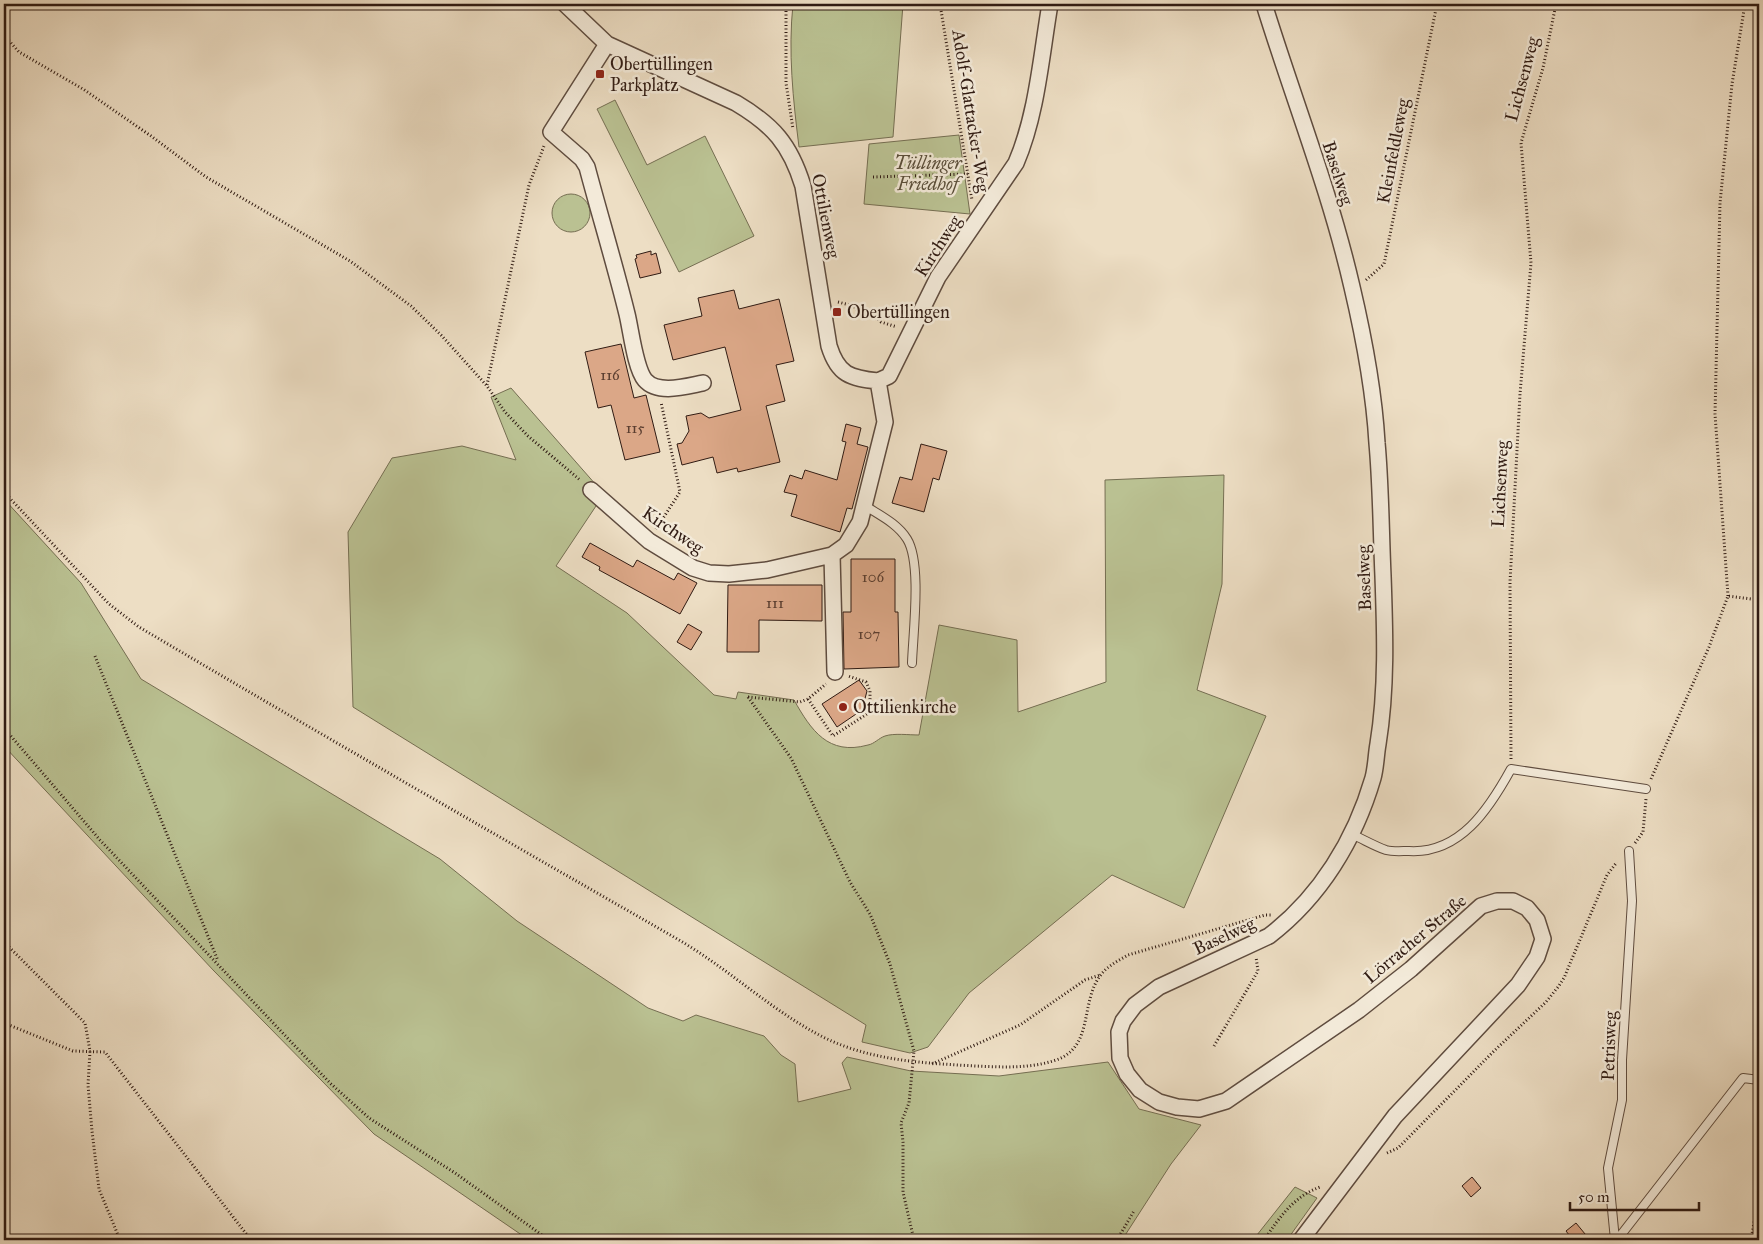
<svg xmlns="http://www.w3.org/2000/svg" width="1763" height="1244" font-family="'IM FELL Great Primer',serif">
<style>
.green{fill:#bac192;stroke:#756e52}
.building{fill:#dba787;stroke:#301b13}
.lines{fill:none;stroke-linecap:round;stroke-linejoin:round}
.lane-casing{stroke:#5f4c3f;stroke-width:10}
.street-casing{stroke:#5f4c3f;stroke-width:18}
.path{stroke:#301b13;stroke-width:3;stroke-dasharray:1 2.5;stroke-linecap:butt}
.lane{stroke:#f3ead9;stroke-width:8}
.street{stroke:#f3ead9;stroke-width:15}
.poi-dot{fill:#8f2418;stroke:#f3ead9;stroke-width:2}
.labels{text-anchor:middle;stroke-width:5;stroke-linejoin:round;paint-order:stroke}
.number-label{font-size:15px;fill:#5b3e30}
.poi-label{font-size:18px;fill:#301b13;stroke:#f3ead9;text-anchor:start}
.street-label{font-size:18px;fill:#301b13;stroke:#f3ead9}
.park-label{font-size:18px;font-style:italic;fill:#594d39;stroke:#f3ead9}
</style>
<rect width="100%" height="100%" fill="#eddec4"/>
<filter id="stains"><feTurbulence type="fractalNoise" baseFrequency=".004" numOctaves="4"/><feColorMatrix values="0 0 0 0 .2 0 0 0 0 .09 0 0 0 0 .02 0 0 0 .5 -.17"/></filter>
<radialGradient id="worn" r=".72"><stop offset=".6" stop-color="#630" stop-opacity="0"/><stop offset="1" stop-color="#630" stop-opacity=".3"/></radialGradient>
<!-- green -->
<path class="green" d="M 793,4 L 903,4 L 893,137 L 799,147 C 793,99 788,52 793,4 Z
M 615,100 L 647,165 L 705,136 L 754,236 L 679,272 L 597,109 Z
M 959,135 L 970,214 L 864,204 L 869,144 Z
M552 213a19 19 0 1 1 38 0a19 19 0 1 1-38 0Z
M 511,388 L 604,494 L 556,566 L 627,613 L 714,695 L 736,699 L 738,692 L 794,700 C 811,730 828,756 868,745 C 874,744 879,738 885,736 C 894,733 909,735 919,735 L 939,625 L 1017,640 L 1018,712 L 1106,682 L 1105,480 L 1224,475 L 1222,584 L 1197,690 L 1266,716 L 1184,908 L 1112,875 L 969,993 L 928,1047 L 910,1053 L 862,1042 L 866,1025 L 353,707 L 348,532 L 392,458 L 462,446 L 516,460 L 491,397 Z
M 4,499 L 81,583 L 141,679 L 440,859 L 517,921 L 648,1008 L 683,1021 L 696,1015 L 764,1036 L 781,1055 L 795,1064 L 798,1102 L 851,1089 L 842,1063 L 847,1057 L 911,1071 L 999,1076 L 1108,1062 L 1139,1109 L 1201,1125 L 1171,1164 L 1122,1240 L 529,1240 L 374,1134 L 214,971 L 4,746 Z
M 1295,1187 L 1317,1198 L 1287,1240 L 1253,1240 Z"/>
<!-- building -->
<path class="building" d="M 651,251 L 651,255 L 656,253 L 661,273 L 640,278 L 635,259 L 637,258 L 636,255 Z
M 734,290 L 739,309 L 779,299 L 794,361 L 776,365 L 785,401 L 766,406 L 780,462 L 738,472 L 737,468 L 717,473 L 713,457 L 682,465 L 677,444 L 682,443 L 689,431 L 686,416 L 701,413 L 709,418 L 741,410 L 725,347 L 673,360 L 664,325 L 702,316 L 698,298 Z
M 621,344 L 634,398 L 646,395 L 660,452 L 625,460 L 611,405 L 598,408 L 585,352 Z
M 846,424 L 861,428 L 857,444 L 868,447 L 852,509 L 847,508 L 840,532 L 791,516 L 797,495 L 784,492 L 790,475 L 802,479 L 805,470 L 837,480 L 846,442 L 842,441 Z
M 921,444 L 947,451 L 939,480 L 933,478 L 924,512 L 892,503 L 900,477 L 912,480 Z
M 590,543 L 633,567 L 637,560 L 674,580 L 678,573 L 697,583 L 680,614 L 599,570 L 600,567 L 582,557 Z
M 851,559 L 895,559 L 895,612 L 898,612 L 899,667 L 844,669 L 843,612 L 851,612 Z
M 728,585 L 822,585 L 822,621 L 759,620 L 759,652 L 727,652 Z
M 688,624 L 702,632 L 691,650 L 677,642 Z
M 859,680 L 867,691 L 862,710 L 837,727 L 822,704 Z
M 1472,1177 L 1481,1188 L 1471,1197 L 1462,1186 Z
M 1576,1223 L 1590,1240 L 1573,1240 L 1566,1231 Z"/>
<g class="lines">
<!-- lane casing -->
<g class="lane-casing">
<path id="lane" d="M 864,505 C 879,515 897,523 907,539 C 922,563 913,633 912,663
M 1351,834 C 1363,839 1374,846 1386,850 C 1393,852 1402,851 1409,851 C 1460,854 1489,809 1511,769 L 1646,789
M 1615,1240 L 1608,1168 L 1622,1100 L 1622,1060 L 1632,901 L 1629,851
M 1617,1240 L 1743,1078 L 1759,1080"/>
</g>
<!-- street casing -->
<g class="street-casing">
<path id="street" d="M 565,4 L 607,44 L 736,103 C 773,125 790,144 803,186 L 829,346 C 838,375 850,378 878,381
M 1264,4 C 1293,98 1330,191 1352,287 C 1364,338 1374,391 1377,443 C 1381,487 1381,532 1383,576 C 1385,632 1387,688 1378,744 C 1376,755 1376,767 1373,778 C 1355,840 1320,897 1269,936 L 1159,987 L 1135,1005 L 1123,1021 L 1119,1032 L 1120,1058 L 1127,1074 L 1140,1090 L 1159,1102 L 1177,1107 L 1199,1109 L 1226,1101 L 1359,1010 L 1411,969 L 1481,906 L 1497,901 L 1513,901 L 1527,908 L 1537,920 L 1543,939 L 1537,957 L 1518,985 L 1395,1116 L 1301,1240
M 607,44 L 551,132 L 582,159 L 587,167 C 600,216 615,265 627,314 C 631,330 635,368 645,380 C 658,395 687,386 703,383
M 878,381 L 889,376 L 938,277 L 1016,163 C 1037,114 1041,57 1050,4
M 591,490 L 649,541 L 693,568 L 709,573 L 729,574 L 767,570 L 832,555 L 846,545 L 860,522 L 885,422 L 878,381
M 832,555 L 835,672"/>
</g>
<!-- path -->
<path class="path" d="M 786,4 L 786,83 L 793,129
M 940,4 L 972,200
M 4,35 L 19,52 L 83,89 L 151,136 L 206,177 L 350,261 L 411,306 L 441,335 L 487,386 L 505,412 L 528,436 L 580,480
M 873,177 L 968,174
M 1366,280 L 1384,264 L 1437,4
M 838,302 L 854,306 L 859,313 L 876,317 L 881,322 L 897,327
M 487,385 L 529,185 L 544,146
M 4,492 L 109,604 L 139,627 C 318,733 498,836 679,940 C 729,969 773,1012 825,1038 C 873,1061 923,1063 975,1066 C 1002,1067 1030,1069 1056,1060 C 1094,1047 1080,1003 1100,976 C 1107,966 1118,961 1128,955 L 1265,915 L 1271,915
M 656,529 L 680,492 L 661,402
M 1728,596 L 1715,414 L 1720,203 L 1732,84 L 1745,4
M 95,656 L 218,961
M 748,697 L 791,758 L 850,882 L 870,914 L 890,964 L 914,1051 L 909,1103 L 901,1123 L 903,1142 L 903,1192 L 914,1240
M 748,697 L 800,702 L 808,699 L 826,684
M 808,699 L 833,736 L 870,712 L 870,691 L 866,682 L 848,676
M 4,728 L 100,840 L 330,1083 L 369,1118 L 455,1173 L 549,1240
M 1511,759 L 1510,582 L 1520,394 L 1531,263 L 1521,143 L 1543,68 L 1556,4
M 1651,779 L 1709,647 L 1728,596 L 1759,600
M 1635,843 L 1643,832 L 1646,799
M 4,942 L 85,1023 L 90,1051 L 88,1085 L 92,1131 L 99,1189 L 120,1240
M 4,1023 L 73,1051 L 105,1052 L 251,1240
M 1214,1046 L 1258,971 L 1256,957
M 932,1064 L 1020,1025 L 1085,980 L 1100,975
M 1387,1153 L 1398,1148 L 1494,1051 L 1546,1002 L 1558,987 L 1564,978 L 1607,875 L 1617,862
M 1117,1240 L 1134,1211
M 1264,1240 C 1280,1217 1293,1197 1320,1187
M 1751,1240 L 1759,1193"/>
<!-- lane -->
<use href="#lane" class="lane"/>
<!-- street -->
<use href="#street" class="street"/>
</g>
<!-- markers -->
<g class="poi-dot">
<rect x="595" y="69" width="10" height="10" rx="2.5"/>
<rect x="832" y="307" width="10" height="10" rx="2.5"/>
<circle cx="843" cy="707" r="5"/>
</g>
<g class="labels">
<!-- number labels -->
<g class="number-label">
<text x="610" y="380">116</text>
<text x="635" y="433">115</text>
<text x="873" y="582">106</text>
<text x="775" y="608">111</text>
<text x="869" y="639">107</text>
</g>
<!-- poi labels -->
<g class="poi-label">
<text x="610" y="70">Obertüllingen<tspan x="610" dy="21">Parkplatz</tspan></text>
<text x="847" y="318">Obertüllingen</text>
<text x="853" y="713">Ottilienkirche</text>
</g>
<!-- street labels -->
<g class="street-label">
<text transform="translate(1522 79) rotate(-75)" y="6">Lichsenweg</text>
<text transform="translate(971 111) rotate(81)" y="6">Adolf-Glattacker-Weg</text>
<text transform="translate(1393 151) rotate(-79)" y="6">Kleinfeldleweg</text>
<text transform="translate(1338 173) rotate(72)" y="6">Baselweg</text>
<text transform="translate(826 216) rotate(79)" y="6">Ottilienweg</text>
<text transform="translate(938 246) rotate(-57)" y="6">Kirchweg</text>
<text transform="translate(1500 484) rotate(-87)" y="6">Lichsenweg</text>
<text transform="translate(673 530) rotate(34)" y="6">Kirchweg</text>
<text transform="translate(1364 578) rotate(-92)" y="6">Baselweg</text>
<text transform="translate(1224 936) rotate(-25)" y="6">Baselweg</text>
<text transform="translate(1415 939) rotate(-40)" y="6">Lörracher Straße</text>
<text transform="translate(1609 1046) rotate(-88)" y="6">Petrisweg</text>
</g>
<!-- park labels -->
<g class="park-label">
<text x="928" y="169">Tüllinger<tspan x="928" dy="21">Friedhof</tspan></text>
</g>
</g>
<!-- margin -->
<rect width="1763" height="1244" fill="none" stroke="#eddec4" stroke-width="20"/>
<rect x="5" y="5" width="1753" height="1234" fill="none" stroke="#301b13" stroke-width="2.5"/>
<rect x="10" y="10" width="1743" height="1224" fill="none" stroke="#301b13"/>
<!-- scale -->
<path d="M1570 1202v8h129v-8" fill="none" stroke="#301b13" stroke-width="2.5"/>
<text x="1578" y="1202" font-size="15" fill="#301b13" stroke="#f3ead9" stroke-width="4" paint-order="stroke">50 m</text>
<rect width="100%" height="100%" filter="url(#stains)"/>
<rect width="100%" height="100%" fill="url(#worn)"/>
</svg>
